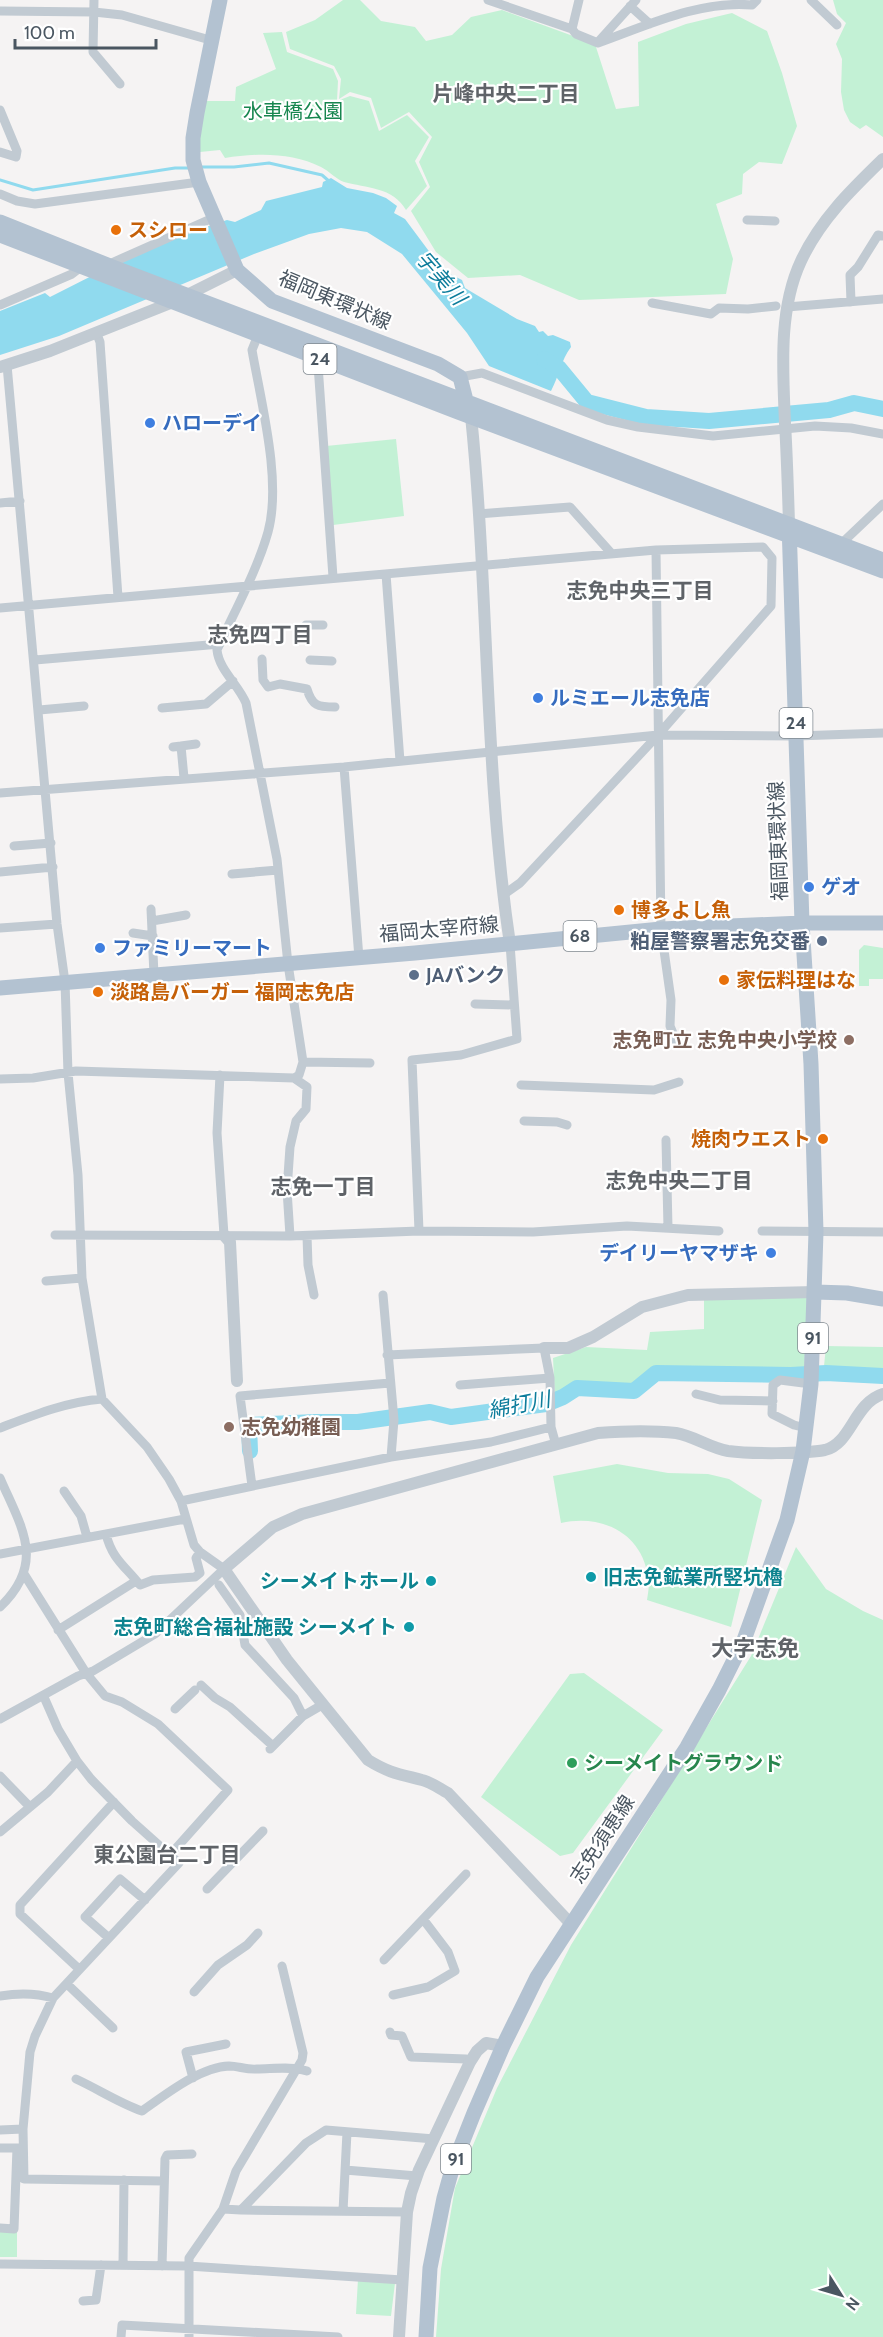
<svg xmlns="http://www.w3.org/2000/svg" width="883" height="2337" font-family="Cabin,'Noto Sans JP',sans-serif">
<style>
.green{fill:#c3f1d5}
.water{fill:#90daee}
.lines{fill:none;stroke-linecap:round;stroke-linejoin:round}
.stream{stroke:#90daee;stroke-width:3}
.river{stroke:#90daee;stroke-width:16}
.minor{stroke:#c1cad2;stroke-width:9}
.tertiary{stroke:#c1cad2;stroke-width:12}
.primary{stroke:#b3c2d1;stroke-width:15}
.food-dot{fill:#e8710a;stroke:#fff;stroke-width:2}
.shop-dot{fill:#3f7fe0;stroke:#fff;stroke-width:2}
.service-dot{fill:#5c6f8a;stroke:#fff;stroke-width:2}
.education-dot{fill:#8d6e63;stroke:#fff;stroke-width:2}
.culture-dot{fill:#0f9aa8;stroke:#fff;stroke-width:2}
.leisure-dot{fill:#2e9e5b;stroke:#fff;stroke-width:2}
.labels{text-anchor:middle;stroke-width:4.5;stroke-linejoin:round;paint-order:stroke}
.shield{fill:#fff;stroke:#808990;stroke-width:1.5}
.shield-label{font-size:18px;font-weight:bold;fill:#4a5661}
.park-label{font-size:20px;fill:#17864f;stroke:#fff}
.food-label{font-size:20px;font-weight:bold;fill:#c56008;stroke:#fff;text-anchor:start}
.street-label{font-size:20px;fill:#4a5661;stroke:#fff}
.shop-label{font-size:20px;font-weight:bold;fill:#366cbe;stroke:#fff;text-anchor:start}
.service-label{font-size:20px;font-weight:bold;fill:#4e5e75;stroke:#fff;text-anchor:end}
.education-label{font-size:20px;font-weight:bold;fill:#785e54;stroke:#fff;text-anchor:end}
.culture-label{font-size:20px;font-weight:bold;fill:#0d838f;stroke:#fff;text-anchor:end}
.leisure-label{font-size:20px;font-weight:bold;fill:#27864d;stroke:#fff;text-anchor:start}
.neighbourhood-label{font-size:21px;font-weight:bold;fill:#5f6368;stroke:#fff}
.water-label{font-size:21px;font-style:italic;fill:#0c7c9b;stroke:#fff}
.quarter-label{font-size:22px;font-weight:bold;fill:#5f6368;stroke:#fff}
</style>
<rect width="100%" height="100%" fill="#f5f3f3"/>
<!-- green -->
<path class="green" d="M 343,0 L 360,0 L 381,21 L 415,27 L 426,41 L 452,35 L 471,17 L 502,10 L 595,44 L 616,109 L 639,106 L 638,42 L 686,24 L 732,13 L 767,31 L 782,73 L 797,126 L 782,164 L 759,162 L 743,174 L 742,194 L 716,204 L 733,259 L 726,294 L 579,300 L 520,275 L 468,278 L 436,252 L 411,211 L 430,187 L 419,162 L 432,137 L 409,112 L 381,128 L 371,98 L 350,92 L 339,99 L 341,79 L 334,66 L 290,49 L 286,32 L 315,20 Z
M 833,0 L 883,0 L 883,137 L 866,125 L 860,129 L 850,122 L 844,110 L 841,92 L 842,59 L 836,44 L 846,23 L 837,14 Z
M 282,32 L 287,52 L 333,69 L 338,81 L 337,101 L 350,96 L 369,101 L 379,131 L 407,115 L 429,137 L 415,161 L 427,186 L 406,210 C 393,187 366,188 344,182 C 336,179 329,171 321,167 C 292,152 255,153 225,158 L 220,150 L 200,152 L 198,134 L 202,101 L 235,101 L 236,87 L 276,69 L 263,33 Z
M 396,439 L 404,516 L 333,525 L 326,446 Z
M 864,945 L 883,948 L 883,979 L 869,979 L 869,986 L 859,986 L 859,950 Z
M 704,1298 L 807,1298 L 804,1379 L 653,1370 L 632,1390 L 571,1388 L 555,1399 L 553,1358 L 586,1347 L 647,1350 L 650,1332 L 704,1329 Z
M 826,1346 L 883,1347 L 883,1379 L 823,1376 Z
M 617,1464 L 668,1473 L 708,1474 L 729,1479 L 762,1500 L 731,1627 L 647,1600 C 648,1593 650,1584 648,1577 C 642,1533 602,1514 561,1523 L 553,1476 Z
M 796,1547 L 826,1589 L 863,1611 L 883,1620 L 883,2337 L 436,2337 L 441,2269 L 455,2188 L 497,2088 L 571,1945 L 751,1656 Z
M 584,1673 L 663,1730 L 573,1853 L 560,1856 L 481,1797 L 570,1674 Z
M 0,2230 L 17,2230 L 17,2257 L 0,2257 Z
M 358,2279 L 395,2283 L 391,2316 L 356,2314 Z"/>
<!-- water -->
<path class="water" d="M 331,178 L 347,188 L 373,193 L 386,198 L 397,206 L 394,213 L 405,219 L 431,254 L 450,274 L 462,280 L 465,288 L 517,319 L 535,326 L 539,332 L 543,331 L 548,336 L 553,335 L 570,342 L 571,347 C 561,360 559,376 551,391 L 489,366 L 467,333 L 402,254 L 367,232 L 341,228 L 309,234 L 254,254 L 59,336 L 0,355 L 0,311 L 45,293 L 50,297 L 127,258 L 209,226 L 227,220 L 235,222 L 261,210 L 266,201 L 322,187 L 323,182 Z"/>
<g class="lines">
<!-- stream -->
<path class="stream" d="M 199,167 L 234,167 L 269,163 L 322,175 L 330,182
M 0,180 L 33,190 L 175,168 L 190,168"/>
<!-- river -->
<path class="river" d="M 544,359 L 559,368 L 587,402 L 646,417 L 709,421 L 829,410 L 854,403 L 883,409
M 250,1451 L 249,1425 L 315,1422 L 358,1422 L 430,1412 L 451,1417 L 546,1404 L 563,1397 L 577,1388 L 634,1391 L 656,1373 L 791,1375 L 826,1373 L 883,1376"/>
<!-- minor -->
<path class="minor" d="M 94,0 L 93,52 L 120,84
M 488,0 L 572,29 L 576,34 L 598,43 C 646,26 700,0 752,5 L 757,0
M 811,0 L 837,25
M 630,6 L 650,24
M 0,11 L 94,12 L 122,15 L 210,40
M 572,29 L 579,0
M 599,41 L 636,0
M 0,110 L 17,151 L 16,157 L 0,152
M 0,194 L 17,201 L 35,204 L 199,182
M 747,220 L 775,221
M 107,265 L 215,217
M 851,302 L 850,275 L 858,267 L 878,235 L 883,236
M 652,303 L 711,314 L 719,308 L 748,309 L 776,306
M 0,305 L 72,274 L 81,267
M 787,307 L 883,299
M 96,332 L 100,342 L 118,597
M 258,335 L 252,350 C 261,402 282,481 268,532 C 257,571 234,612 217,650 C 219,670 238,684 246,703 L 277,859 L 288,964 L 303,1062 L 299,1075 L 294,1078
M 320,359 L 318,365 L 333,577
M 460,377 L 482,373 L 607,420 L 638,427 L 713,436 L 815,426 L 851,428 L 883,434
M 0,503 L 20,501
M 478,514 L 570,507 L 612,554
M 842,543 L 883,504
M 656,550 L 661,929 L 671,1000 L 670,1026 L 677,1043
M 386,574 L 400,761
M 0,608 L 656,550 L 763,547 L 772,558 L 771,606 L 658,735 L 520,883 L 503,895
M 306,625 L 323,625
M 262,659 L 263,680 L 268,687 L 280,684 L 307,689 C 312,706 318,707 335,707
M 35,660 L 220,644
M 310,660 L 332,661
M 162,708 L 206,704 L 233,681
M 39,710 L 84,706
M 181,746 L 196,744
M 173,747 L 181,746 L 184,778
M 344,767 L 359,958
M 0,793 L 344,767 L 658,735 L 796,736 L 883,733
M 14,846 L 51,843
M 0,872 L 53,867
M 232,874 L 278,870
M 151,909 L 154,975
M 152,921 L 186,915
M 0,928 L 57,924
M 133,933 L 153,936
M 475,1004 L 514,1005
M 303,1062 L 370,1063
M 220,1075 L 217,1133 L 224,1235
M 0,1079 L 33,1078 L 76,1071 L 294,1078 L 307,1087 L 306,1109 L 296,1121 L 290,1147 L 287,1190 L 290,1236
M 521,1085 L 654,1090 L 679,1082
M 524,1121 L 557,1122 L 567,1125
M 666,1140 L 668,1228
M 419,1231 L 412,1060 L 461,1055 L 517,1039 L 510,944
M 762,1231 L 883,1232
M 55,1235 L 290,1236 L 419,1231 L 533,1232 L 627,1226 L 719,1231
M 307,1236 L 308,1265 L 314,1295
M 46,1281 L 82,1278
M 383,1295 L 394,1420 L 391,1457
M 387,1355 L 544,1348 L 550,1378 L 551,1427 L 556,1445
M 460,1385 L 550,1378
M 696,1394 L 720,1400 L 773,1401
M 0,1428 C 34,1415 66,1402 102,1399
M 806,1428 L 794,1425 L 772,1414 L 773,1385 L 780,1380 L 811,1384
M 0,1478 C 21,1527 47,1562 0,1607
M 252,1486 L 240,1396 L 390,1383
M 64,1491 L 81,1516 L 87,1537
M 181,1501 L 391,1457 L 491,1442 L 551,1427
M 106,1534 C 112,1559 125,1566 140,1585 L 153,1580 L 195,1577 L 200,1573 L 196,1558 L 200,1552
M 0,1554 L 185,1519
M 24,1574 L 86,1673 L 105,1696 L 122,1702 L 158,1724 L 228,1790 L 170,1855
M 219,1585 L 240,1615 L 245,1645 L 294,1698 L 303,1716
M 58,1630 L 136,1581
M 201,1685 L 215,1698 L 230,1707 L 273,1746
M 175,1709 L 195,1690
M 0,1719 L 78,1676 L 93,1671 L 155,1634 L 224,1569 L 200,1552 L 194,1545 L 181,1501 L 169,1479 L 147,1447 L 102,1399 L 82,1278 L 78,1175 L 68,1073 L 65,982 L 57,924 L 7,365
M 270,1749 L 303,1716 L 322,1705
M 0,1776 L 30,1807
M 0,1832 L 48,1792 L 77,1761
M 207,1889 L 263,1831
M 109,1938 L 85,1917 L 120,1879 L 145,1900
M 384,1960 L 466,1874
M 79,1969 L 20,1914 L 20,1905 L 114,1802
M 67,1984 L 113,2028
M 194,1992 L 218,1965 L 247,1945 L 258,1933
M 393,1995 L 428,1987 L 455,1971 L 448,1952 L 423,1919
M 0,1996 C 18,1993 36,1993 53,1998
M 390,2032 L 391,2035 L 402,2036 L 411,2057 L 466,2059 L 470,2062
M 193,2078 L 186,2052 L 226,2044
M 76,2079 C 98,2089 119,2103 142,2111 C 165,2095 200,2067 229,2066 C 238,2066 247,2070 257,2069 C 272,2069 293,2066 307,2071
M 23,2129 L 24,2179 L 164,2181
M 0,2130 L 23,2129 L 30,2052 L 35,2036 L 53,1998 L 179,1863 L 132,1821 L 91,1779 L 77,1761 L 58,1729 L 44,1697
M 0,2148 L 21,2148
M 345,2170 L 417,2176
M 223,2209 L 241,2210 L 306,2143 L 326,2130 L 434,2139
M 241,2210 L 407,2212
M 343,2211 L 347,2132
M 0,2228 L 14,2229 L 17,2148
M 0,2264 L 188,2266 L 402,2280
M 123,2265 L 124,2180
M 162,2266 L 165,2159 L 167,2155 L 192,2154
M 83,2301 L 96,2300 L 101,2265
M 121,2337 L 122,2325 L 338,2337
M 189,2337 L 189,2258 L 223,2209 L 236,2171 L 302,2060 L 303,2053 L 282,1966"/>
<!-- tertiary -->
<path class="tertiary" d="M 0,367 L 50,351 L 173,302 L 237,270
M 471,416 C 489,592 484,769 510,944
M 789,524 C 788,490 787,457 785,423 C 783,371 778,310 801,261 C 820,220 851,190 883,159
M 224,1235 L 230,1242 L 237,1381
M 544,1348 L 568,1348 L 593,1337 L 642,1307 L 688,1295 L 815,1292
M 571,1924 L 448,1793 C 440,1789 431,1782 422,1780 C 399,1774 389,1773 368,1760 L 287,1660 L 224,1569 L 273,1527 L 302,1514 L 598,1433 C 624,1431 649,1430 676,1433 C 694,1436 710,1448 728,1451 C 750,1454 803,1454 825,1450 C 851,1444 854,1403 883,1394
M 399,2337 L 407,2212 L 411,2193 L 419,2170 L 470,2062 L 477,2051 L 486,2043 L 503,2046"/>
<!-- primary -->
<path class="primary" d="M 220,0 L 197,113 L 193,138 L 193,160 L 199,182 L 237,270 L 272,301 L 438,364 L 460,377 L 468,408
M 0,222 L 115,268 L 883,560
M 0,235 L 458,412 L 883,571
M 0,988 L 415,953 L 661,929 L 802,923 L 883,923
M 815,1292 L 847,1293 L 883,1299
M 426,2337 L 430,2268 L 444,2198 L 453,2166 L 474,2113 L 503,2046 L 537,1977 L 687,1747 L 719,1690 L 744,1640 L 787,1520 L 803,1451 L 811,1384 L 816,1232 L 811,1064 L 802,923 L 789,524"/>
</g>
<!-- markers -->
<g class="food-dot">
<circle cx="116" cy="230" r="6"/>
<circle cx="619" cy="910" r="6"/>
<circle cx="724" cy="980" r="6"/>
<circle cx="98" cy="992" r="6"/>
<circle cx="823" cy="1139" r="6"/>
</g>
<g class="shop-dot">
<circle cx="150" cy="423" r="6"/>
<circle cx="538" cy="698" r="6"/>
<circle cx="809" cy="887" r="6"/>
<circle cx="100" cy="948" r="6"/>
<circle cx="771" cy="1253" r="6"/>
</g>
<g class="service-dot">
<circle cx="822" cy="941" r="6"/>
<circle cx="414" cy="975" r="6"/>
</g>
<g class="education-dot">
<circle cx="849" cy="1040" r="6"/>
<circle cx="229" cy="1427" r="6"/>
</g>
<g class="culture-dot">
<circle cx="591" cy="1577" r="6"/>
<circle cx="431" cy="1581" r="6"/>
<circle cx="409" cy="1627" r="6"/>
</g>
<circle class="leisure-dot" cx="572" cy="1763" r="6"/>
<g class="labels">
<!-- shield labels -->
<g class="shield">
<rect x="303.5" y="344" width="33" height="30" rx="4.5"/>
<rect x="779.5" y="708" width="33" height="30" rx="4.5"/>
<rect x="563.5" y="921" width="33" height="30" rx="4.5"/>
<rect x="798" y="1323" width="30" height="30" rx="4.5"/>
<rect x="441" y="2144" width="30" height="30" rx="4.5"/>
</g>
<g class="shield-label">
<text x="320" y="365">24</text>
<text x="796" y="729">24</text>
<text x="580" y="942">68</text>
<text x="813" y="1344">91</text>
<text x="456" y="2165">91</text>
</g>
<!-- park labels -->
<g class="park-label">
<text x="293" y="118">水車橋公園</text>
</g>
<!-- food labels -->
<g class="food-label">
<text x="128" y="237">スシロー</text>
<text x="631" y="917">博多よし魚</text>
<text x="736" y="987">家伝料理はな</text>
<text x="110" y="999">淡路島バーガー 福岡志免店</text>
<text x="811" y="1146" text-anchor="end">焼肉ウエスト</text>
</g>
<!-- street labels -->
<g class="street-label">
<text transform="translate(335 300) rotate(23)" y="7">福岡東環状線</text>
<text transform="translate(778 841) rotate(-92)" y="7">福岡東環状線</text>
<text transform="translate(439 929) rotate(-5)" y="7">福岡太宰府線</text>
<text transform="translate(602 1839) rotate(-57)" y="7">志免須恵線</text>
</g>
<!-- shop labels -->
<g class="shop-label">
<text x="162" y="430">ハローデイ</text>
<text x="550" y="705">ルミエール志免店</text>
<text x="821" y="894">ゲオ</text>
<text x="112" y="955">ファミリーマート</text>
<text x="759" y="1260" text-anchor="end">デイリーヤマザキ</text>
</g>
<!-- service labels -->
<g class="service-label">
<text x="810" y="948">粕屋警察署志免交番</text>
<text x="426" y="982" text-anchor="start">JAバンク</text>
</g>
<!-- education labels -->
<g class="education-label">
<text x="837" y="1047">志免町立 志免中央小学校</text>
<text x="241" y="1434" text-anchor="start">志免幼稚園</text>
</g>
<!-- culture labels -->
<g class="culture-label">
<text x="603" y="1584" text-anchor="start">旧志免鉱業所竪坑櫓</text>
<text x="419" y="1588">シーメイトホール</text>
<text x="397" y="1634">志免町総合福祉施設 シーメイト</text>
</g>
<!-- leisure labels -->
<g class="leisure-label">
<text x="584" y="1770">シーメイトグラウンド</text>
</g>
<!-- neighbourhood labels -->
<g class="neighbourhood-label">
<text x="506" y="101">片峰中央二丁目</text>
<text x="640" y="598">志免中央三丁目</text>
<text x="260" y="642">志免四丁目</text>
<text x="679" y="1188">志免中央二丁目</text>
<text x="323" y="1194">志免一丁目</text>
<text x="167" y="1862">東公園台二丁目</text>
</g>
<!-- water labels -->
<g class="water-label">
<text transform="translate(441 278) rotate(49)" y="7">宇美川</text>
<text transform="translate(519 1405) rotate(-11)" y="7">綿打川</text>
</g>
<!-- quarter labels -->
<g class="quarter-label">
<text x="755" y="1656">大字志免</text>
</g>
</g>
<!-- north arrow -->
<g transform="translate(841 2295) rotate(127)" stroke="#ffffff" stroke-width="4.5" paint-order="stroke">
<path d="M0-4.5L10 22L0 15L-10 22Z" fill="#4a5661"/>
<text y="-9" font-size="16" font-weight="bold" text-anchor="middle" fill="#4a5661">N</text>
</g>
<!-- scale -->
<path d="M15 39v9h141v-9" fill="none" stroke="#4a5661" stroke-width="3"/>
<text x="24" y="39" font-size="18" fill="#4a5661" stroke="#ffffff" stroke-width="4.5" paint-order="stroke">100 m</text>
</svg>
